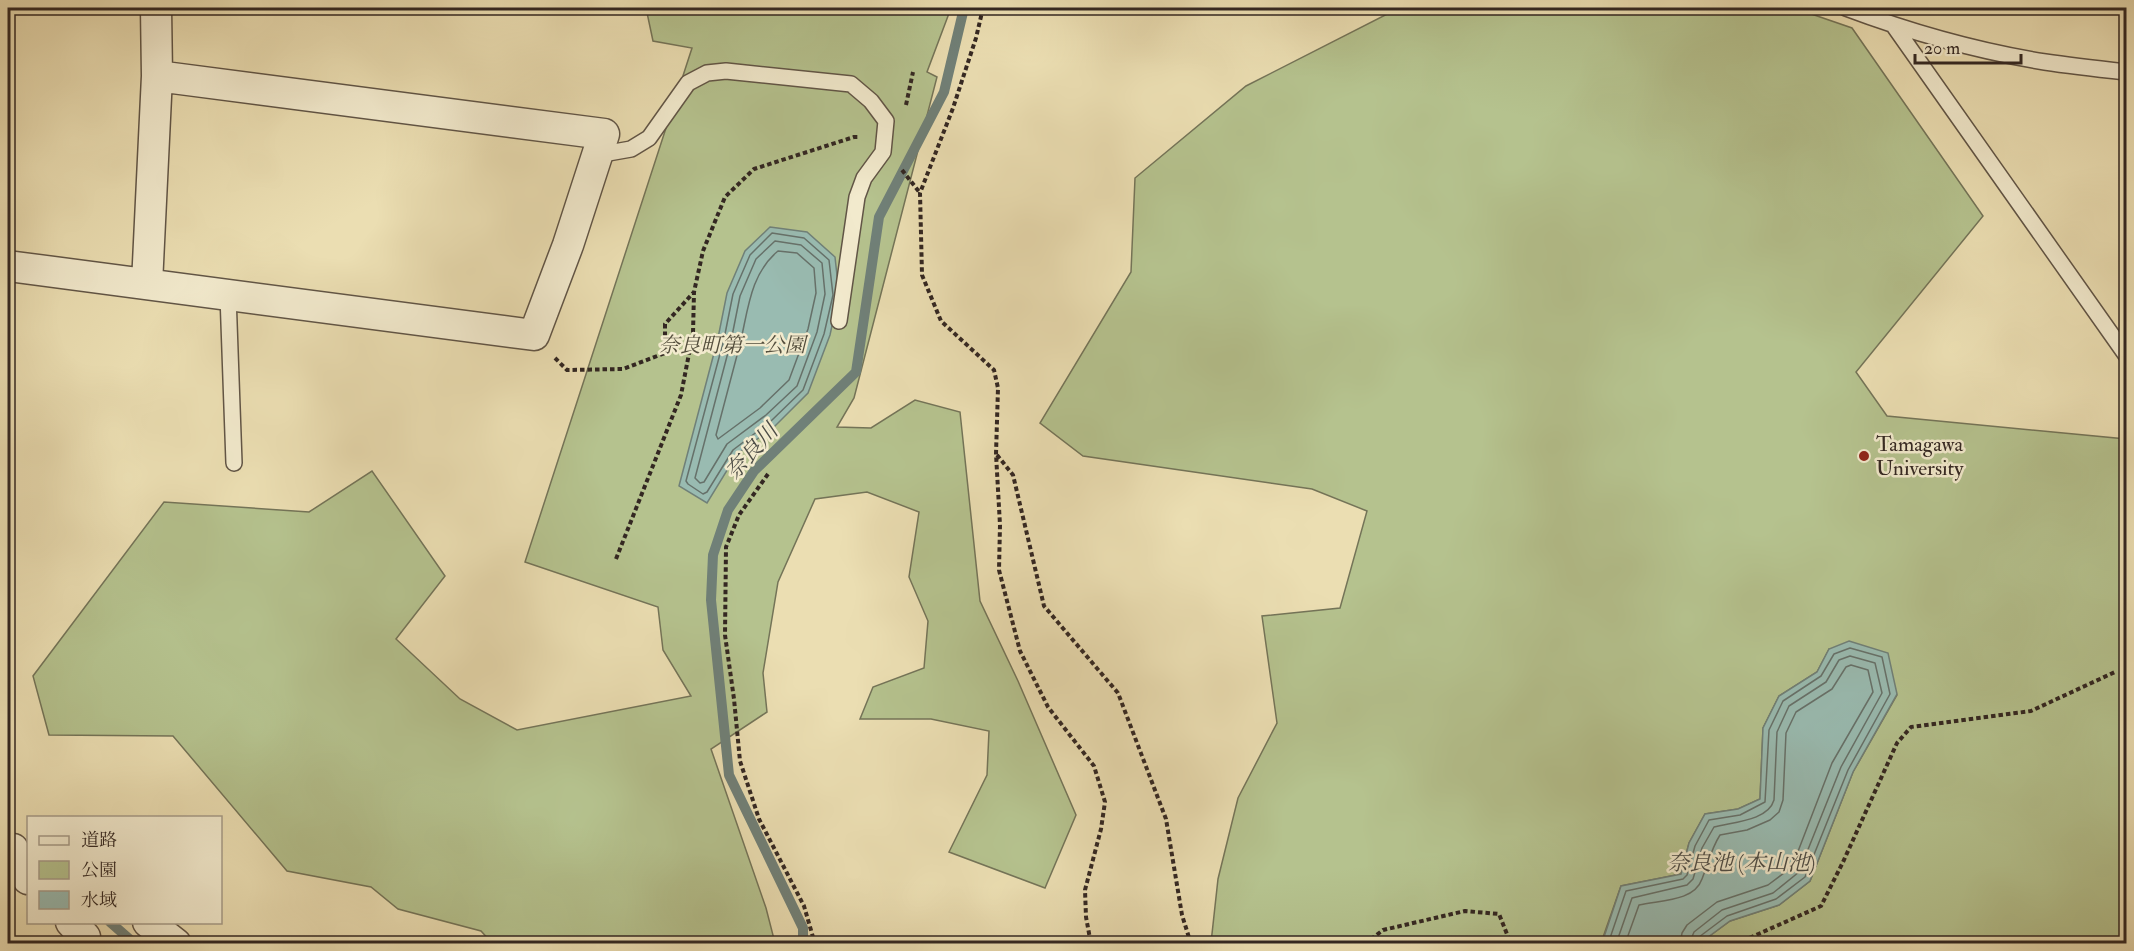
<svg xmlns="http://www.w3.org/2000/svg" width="2134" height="951" font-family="'IM FELL Double Pica','Noto Serif JP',serif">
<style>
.green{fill:#b5c28e;stroke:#747458;stroke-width:1.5}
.water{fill:#99bbb1;stroke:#708078;stroke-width:1.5}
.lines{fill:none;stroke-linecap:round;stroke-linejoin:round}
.shore{stroke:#66716a;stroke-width:1.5}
.stream{stroke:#708078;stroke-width:10}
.service-casing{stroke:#615546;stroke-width:18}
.minor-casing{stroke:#615546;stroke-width:33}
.path{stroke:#332722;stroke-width:4;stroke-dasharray:4.5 3;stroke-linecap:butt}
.service{stroke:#f2eacd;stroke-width:15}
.minor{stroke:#f2eacd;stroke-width:30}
.poi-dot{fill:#8f2418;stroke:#f2eacd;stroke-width:2}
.labels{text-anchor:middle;stroke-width:5;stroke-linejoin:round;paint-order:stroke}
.park-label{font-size:21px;font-style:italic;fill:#544e3d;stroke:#f2eacd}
.poi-label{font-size:21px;fill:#332722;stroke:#f2eacd;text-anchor:start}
.water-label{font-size:22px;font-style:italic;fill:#4c4c46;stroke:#f2eacd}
</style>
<rect width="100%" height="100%" fill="#ebdeb2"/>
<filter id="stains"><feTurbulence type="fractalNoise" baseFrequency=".00333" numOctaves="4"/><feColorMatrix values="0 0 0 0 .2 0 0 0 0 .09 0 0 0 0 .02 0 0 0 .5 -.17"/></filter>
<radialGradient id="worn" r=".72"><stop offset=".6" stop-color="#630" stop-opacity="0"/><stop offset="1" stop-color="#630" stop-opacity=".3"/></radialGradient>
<!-- green -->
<path class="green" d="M 646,8 L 951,8 L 927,72 L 937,77 L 854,398 L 837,427 L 871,428 L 915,400 L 960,412 L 980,601 L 1018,681 L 1076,815 L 1045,888 L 949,852 L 987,775 L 989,731 L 931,719 L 860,719 L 873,687 L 924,668 L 928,621 L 909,577 L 919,512 L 867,492 L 815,499 L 778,582 L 763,673 L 767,712 L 711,749 L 766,908 L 775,943 L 492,943 L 481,931 L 398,909 L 371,887 L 287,871 L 173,736 L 49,735 L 33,676 L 164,502 L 309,512 L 372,471 L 445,576 L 396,639 L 460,699 L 517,730 L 691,696 L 663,650 L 658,607 L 525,562 L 692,48 L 653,41 Z
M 1399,8 L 1794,8 L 1852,28 L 1983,216 L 1856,372 L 1887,416 L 2126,439 L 2126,943 L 1700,943 L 1730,921 L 1779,905 L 1810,881 L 1853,772 L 1897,695 L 1829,649 L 1817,672 L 1779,696 L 1763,728 L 1760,799 L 1738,809 L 1705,814 L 1689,843 L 1681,874 L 1621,886 L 1601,943 L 1211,943 L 1218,879 L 1238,798 L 1277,723 L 1262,616 L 1340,608 L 1367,511 L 1312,489 L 1083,456 L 1040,423 L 1131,272 L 1135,178 L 1246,86 Z"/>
<!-- water -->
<path class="water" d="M 770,227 L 807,232 L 835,257 L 839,294 L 830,335 L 808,393 L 775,426 L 737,454 L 707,503 L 679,486 L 718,338 L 727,293 L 745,251 Z
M 1849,641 L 1888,653 L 1897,694 L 1853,772 L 1810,881 L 1779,905 L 1730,921 L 1700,943 L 1602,943 L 1621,886 L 1681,874 L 1689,843 L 1705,814 L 1738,809 L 1760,799 L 1763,728 L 1779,696 L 1817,672 L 1829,649 Z"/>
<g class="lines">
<!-- shore -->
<path class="shore" d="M 772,233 L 804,238 L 829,260 L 833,295 L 824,334 L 803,390 L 771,421 L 733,450 L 707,492 L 703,494 L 688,484 L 686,481 L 724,339 L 733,294 L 750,255 Z
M 775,241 L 801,245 L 822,263 L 825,294 L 817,332 L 797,386 L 766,415 L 727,444 L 704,482 L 700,483 L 695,478 L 731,341 L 740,296 L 756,259 Z
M 778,251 L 797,253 L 814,268 L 816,293 L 808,329 L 789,380 L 760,408 L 718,439 L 716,435 C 724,405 732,375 740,344 C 748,311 750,274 778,251 Z
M 1608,944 L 1626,891 L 1683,879 L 1687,875 L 1695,846 L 1709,820 L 1740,815 L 1765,802 L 1769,730 L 1783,701 L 1821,676 L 1834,654 L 1850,648 L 1882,657 L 1890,694 L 1848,770 L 1805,877 L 1776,899 L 1727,916 L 1699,937 L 1697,944
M 1616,944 L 1632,898 L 1687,885 L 1693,879 L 1702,848 L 1714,827 C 1732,822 1768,821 1774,800 L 1777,732 L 1789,706 L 1826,682 L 1839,660 L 1850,656 L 1875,663 L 1882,693 L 1841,767 L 1799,872 L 1773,893 L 1722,910 L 1694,932 L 1689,944
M 1625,944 L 1639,905 C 1659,900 1694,902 1702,879 C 1708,864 1711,849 1720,835 L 1747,830 L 1770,820 L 1779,812 L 1783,800 L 1786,733 L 1796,712 L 1832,689 L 1846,667 L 1851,665 L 1868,670 L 1873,692 L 1832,763 L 1792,867 L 1768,885 L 1717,902 L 1687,925 L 1682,933 L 1680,944"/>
<!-- stream -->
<path class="stream" d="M 110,922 L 135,944
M 803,944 L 803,928 L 729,775 L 711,600 L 713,555 L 728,510 L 754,471 L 856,372 L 879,217 L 944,92 L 964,8"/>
<!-- service casing -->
<g class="service-casing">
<path id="service" d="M 1846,8 C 1910,32 1977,51 2045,62 C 2072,66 2099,69 2126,72
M 1894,26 L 2126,355
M 597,155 L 631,149 L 649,138 L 688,83 L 707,73 L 726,71 L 851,84 L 871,101 L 886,121 L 883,152 L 864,178 L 857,197 L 839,321
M 228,295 L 234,463"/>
</g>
<!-- minor casing -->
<g class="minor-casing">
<path id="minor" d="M 8,266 L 534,335 L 568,245 L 604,134 L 157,76
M 147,284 L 157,76 L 156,8
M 13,849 L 28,879
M 71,922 L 85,937 L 77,944
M 148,922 L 176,944"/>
</g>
<!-- path -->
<path class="path" d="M 983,8 L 976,38 L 953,108 L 920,193 L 922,275 L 941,321 L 994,370 L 998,388 L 996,454 L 1000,525 L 999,570 L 1020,651 L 1048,707 L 1094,766 L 1105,802 L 1101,829 L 1085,890 L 1086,917 L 1091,944
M 906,105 L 913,72
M 902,170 L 920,193
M 555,358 L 567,370 L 623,369 L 665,353 L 665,324 L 694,292
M 997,455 L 1013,475 L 1044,606 L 1118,693 L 1166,819 L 1182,915 L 1191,944
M 768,474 L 739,515 L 726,547 L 725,635 L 734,699 L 740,761 L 759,819 L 804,906 L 815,944
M 616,559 L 681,395 L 693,333 L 694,292 L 703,251 L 725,197 L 754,169 L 854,137 L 860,137
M 1365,944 L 1383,930 L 1465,911 L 1499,914 L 1511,944
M 1736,944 L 1821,906 L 1843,862 L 1897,743 L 1911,727 L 2031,711 L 2115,672"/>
<!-- service -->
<use href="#service" class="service"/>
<!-- minor -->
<use href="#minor" class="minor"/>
</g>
<!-- markers -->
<circle class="poi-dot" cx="1864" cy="456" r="6"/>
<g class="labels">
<!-- park labels -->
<g class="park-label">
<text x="732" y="352">奈良町第一公園</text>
</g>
<!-- poi labels -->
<g class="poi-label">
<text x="1876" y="451">Tamagawa<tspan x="1876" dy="24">University</tspan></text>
</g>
<!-- water labels -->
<g class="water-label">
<text transform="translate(751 451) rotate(-48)" y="8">奈良川</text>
<text x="1741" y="870">奈良池 (本山池)</text>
</g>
</g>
<!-- margin -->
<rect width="2134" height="951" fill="none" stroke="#ebdeb2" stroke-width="30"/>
<rect x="9" y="9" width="2116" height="933" fill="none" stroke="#332722" stroke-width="3"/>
<rect x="15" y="15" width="2104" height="921" fill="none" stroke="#332722" stroke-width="1.5"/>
<!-- legend -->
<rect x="27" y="816" width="195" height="108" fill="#f2eacd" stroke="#a69c89" stroke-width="1.5"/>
<rect x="39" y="836" width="30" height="9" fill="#f2eacd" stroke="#a69c89" stroke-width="1.5"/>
<text x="81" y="846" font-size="18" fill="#332722">道路</text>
<rect x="39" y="861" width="30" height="18" fill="#b5c28e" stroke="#a69c89" stroke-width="1.5"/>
<text x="81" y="876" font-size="18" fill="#332722">公園</text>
<rect x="39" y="891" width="30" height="18" fill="#99bbb1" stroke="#a69c89" stroke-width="1.5"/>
<text x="81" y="906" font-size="18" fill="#332722">水域</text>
<!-- scale -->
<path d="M1915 54v9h106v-9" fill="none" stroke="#332722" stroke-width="3"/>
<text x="1924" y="54" font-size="18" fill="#332722" stroke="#f2eacd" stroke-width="4.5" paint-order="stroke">20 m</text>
<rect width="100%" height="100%" filter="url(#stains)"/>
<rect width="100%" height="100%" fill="url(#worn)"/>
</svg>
